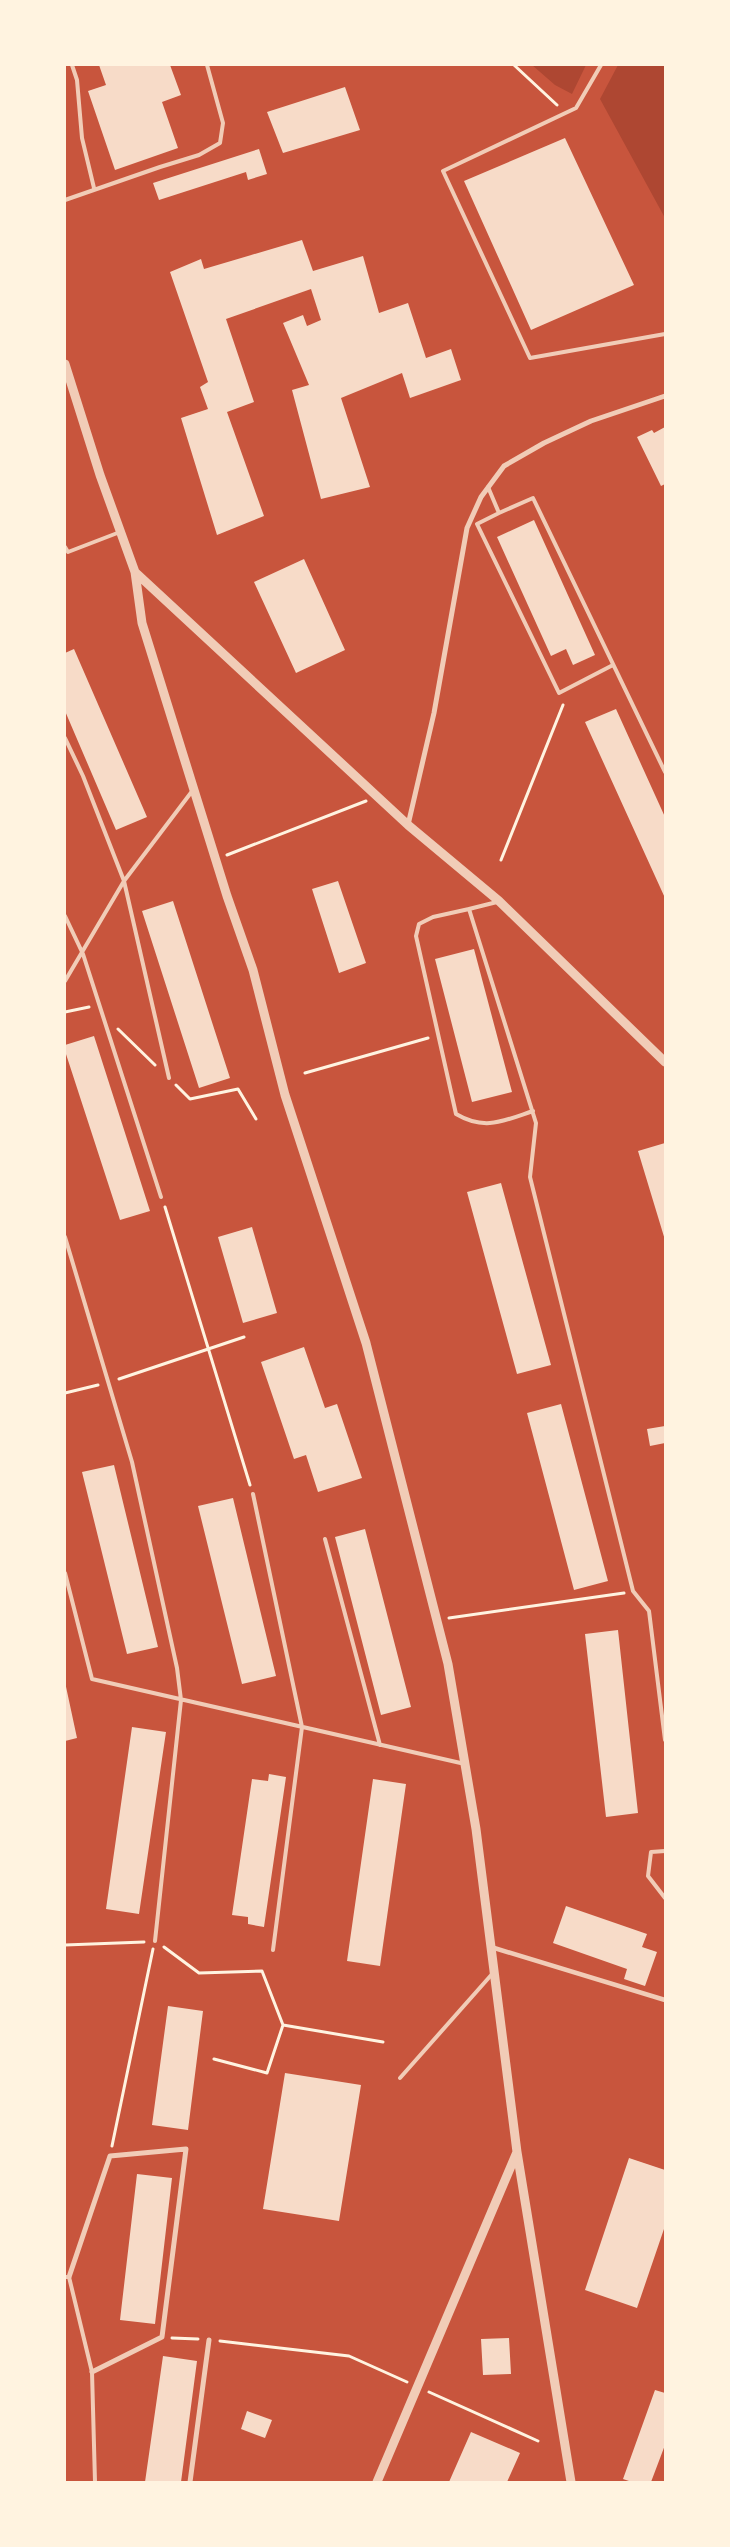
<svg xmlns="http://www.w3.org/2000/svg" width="730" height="2547" font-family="Arial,sans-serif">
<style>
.green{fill:#ae4732}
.building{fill:#f7dbc8}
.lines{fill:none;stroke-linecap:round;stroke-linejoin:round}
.path{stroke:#fff3e0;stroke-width:3}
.service{stroke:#f1ccb7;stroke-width:4}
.pedestrian{stroke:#f1ccb7;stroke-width:4.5}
.minor{stroke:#f1ccb7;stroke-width:5}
.tertiary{stroke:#f1ccb7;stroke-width:9}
</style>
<rect width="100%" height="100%" fill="#c8553d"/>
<!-- green -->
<path class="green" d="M 532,65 L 586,65 L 572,94 L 555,85 Z
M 618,65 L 665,65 L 665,218 L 600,99 Z"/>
<!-- building -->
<path class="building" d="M 99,65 L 170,65 L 181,95 L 162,102 L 178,148 L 115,170 L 88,91 L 106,85 Z
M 345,87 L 360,130 L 283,153 L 267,112 Z
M 565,138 L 634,285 L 531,330 L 464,181 Z
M 259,149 L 267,174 L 248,180 L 246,172 L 159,200 L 153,183 Z
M 302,240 L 313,271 L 363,256 L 379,313 L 408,303 L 426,358 L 451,349 L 461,380 L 410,398 L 402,373 L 341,398 L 370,487 L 321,499 L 292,390 L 309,385 L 283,323 L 303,315 L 307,326 L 321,320 L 311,289 L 226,319 L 254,402 L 227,412 L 264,516 L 217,535 L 181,418 L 208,409 L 200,387 L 208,382 L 170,272 L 201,259 L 204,269 Z
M 665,427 L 665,484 L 661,486 L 637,437 L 652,430 L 654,433 Z
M 534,520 L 595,655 L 573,665 L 566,649 L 551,656 L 497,537 Z
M 304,559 L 345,650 L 296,673 L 254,582 Z
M 74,649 L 147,817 L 116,830 L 65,711 L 65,653 Z
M 616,709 L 665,817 L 665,898 L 585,722 Z
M 338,881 L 366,963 L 339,973 L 312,889 Z
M 173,901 L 230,1078 L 199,1088 L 142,911 Z
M 474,949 L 512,1092 L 472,1102 L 435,959 Z
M 94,1036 L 150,1211 L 120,1220 L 65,1051 L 65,1045 Z
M 665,1143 L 665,1240 L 638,1151 Z
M 501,1183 L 551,1365 L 517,1374 L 467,1192 Z
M 252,1227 L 277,1313 L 243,1323 L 218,1237 Z
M 304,1347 L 325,1408 L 337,1404 L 362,1478 L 318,1492 L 306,1455 L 294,1459 L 261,1362 Z
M 561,1404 L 608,1581 L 574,1590 L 527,1413 Z
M 665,1426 L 665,1443 L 650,1446 L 647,1429 Z
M 114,1465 L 158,1647 L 127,1654 L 82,1472 Z
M 233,1498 L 276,1676 L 242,1684 L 198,1506 Z
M 365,1529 L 411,1707 L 381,1715 L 335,1537 Z
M 618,1630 L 638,1813 L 606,1817 L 585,1634 Z
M 65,1682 L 77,1738 L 65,1741 Z
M 132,1727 L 166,1732 L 139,1914 L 106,1909 Z
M 269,1774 L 286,1777 L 264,1927 L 248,1924 L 248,1917 L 232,1915 L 252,1779 L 268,1781 Z
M 373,1779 L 406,1784 L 380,1966 L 347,1961 Z
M 566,1906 L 647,1934 L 642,1947 L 657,1952 L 645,1986 L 624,1979 L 627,1969 L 553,1943 Z
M 168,2006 L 203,2011 L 188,2130 L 152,2125 Z
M 285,2073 L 361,2085 L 339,2221 L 263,2209 Z
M 629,2158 L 665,2170 L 665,2226 L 637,2308 L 585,2290 Z
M 137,2174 L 172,2178 L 155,2324 L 120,2320 Z
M 509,2338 L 511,2374 L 483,2375 L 481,2339 Z
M 163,2356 L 197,2361 L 181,2482 L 145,2482 Z
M 655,2390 L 665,2393 L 665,2445 L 651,2482 L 632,2482 L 623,2479 Z
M 247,2411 L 272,2420 L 265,2438 L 241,2429 Z
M 471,2432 L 520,2453 L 507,2482 L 449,2482 Z"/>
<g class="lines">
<!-- path -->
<path class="path" d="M 514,65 L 557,105
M 227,855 L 366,801
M 501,860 L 563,705
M 65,1012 L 89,1007
M 118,1029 L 155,1065
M 305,1073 L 428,1038
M 176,1085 L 190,1099 L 238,1089 L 256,1119
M 165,1207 L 250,1485
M 119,1379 L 244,1337
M 65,1393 L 98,1385
M 449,1618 L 624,1593
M 65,1945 L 144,1942
M 164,1947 L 199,1973 L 262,1971 L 283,2025 L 383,2042
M 214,2059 L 267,2073 L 283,2025
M 112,2146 L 153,1949
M 172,2338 L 198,2339
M 220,2341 L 349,2356 L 407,2382
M 429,2392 L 538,2441"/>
<!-- service -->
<path class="service" d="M 72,65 L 77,80 L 82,138 L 94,188
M 601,65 L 576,108 L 443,171 L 530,358 L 665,334
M 65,200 L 160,167 L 199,155 L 220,143 L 223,123 L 207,65
M 488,487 L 499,513 L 533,498 L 665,772
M 499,513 L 477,524 L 559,693 L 613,665
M 65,547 L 68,552 L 120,532
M 65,738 L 83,776 L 124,881 L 169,1078
M 497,902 L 469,909 L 536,1123 L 530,1177 L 633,1591 L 649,1611 L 665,1740
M 469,909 L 433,917 L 419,924 L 416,936 L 456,1114 C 485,1131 503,1121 533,1111
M 65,916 L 83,954 L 161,1197
M 65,981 L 124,881 L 193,790
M 65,1237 L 132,1462 L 177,1668 L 181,1700 L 155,1941
M 253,1494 L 302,1727 L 273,1950
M 325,1539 L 380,1745
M 65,1573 L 92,1679 L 465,1764
M 665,1851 L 651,1852 L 648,1876 L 665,1898
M 400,2078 L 493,1973
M 65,2277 L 69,2277 L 92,2372 L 95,2482"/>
<!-- pedestrian -->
<path class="pedestrian" d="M 491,1947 L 665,2000"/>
<!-- minor -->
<path class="minor" d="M 408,825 L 434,713 L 467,528 L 481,497 L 504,466 L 544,443 L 591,421 L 665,396
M 69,2277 L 110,2156 L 186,2149 L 162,2337 L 92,2372
M 190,2482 L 209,2340"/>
<!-- tertiary -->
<path class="tertiary" d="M 65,364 L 100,475 L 135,572 L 142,623 L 227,896 L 253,970 L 285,1095 L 366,1343 L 448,1664 L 476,1829 L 517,2152 L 571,2482
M 135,572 L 408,825 L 499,901 L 665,1062
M 377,2482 L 517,2152"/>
</g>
<!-- border -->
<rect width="730" height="2547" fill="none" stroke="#fff3e0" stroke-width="132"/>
</svg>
